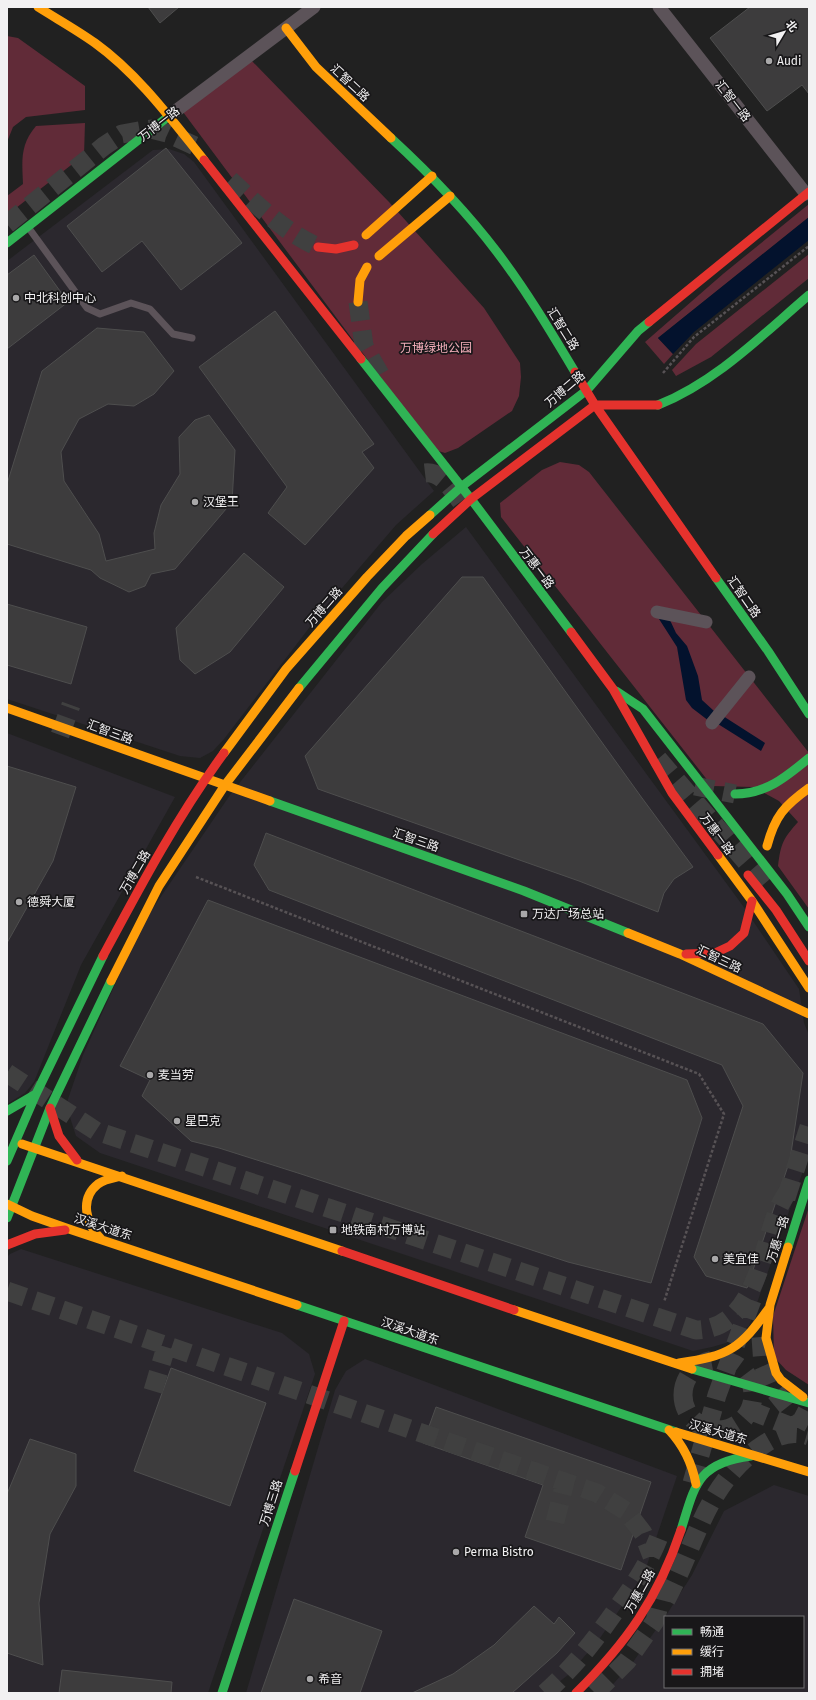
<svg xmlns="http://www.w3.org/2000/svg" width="816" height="1700" font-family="'Fira Sans','Noto Sans SC',sans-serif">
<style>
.built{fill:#2b282e}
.green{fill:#612b38}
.water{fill:#03122d}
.building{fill:#3d3c3d;stroke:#4e4e4e}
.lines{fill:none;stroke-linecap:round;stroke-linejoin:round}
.secondary-tunnel{stroke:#404040;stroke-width:19;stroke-dasharray:19 10;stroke-linecap:butt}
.path{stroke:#575255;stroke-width:2.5;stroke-dasharray:3 2;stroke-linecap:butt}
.lane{stroke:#5c5359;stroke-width:7}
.street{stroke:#5c5359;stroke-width:13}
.fast{stroke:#30b455;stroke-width:9}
.slow{stroke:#ff9f0a;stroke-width:9}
.jam{stroke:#e5322d;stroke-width:9}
.poi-dot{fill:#a9a8a9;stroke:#181719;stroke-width:1.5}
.labels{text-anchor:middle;stroke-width:3.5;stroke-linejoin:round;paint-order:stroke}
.poi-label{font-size:12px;fill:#f2f1f2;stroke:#181719;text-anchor:start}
.street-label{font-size:12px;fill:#f2f1f2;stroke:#181719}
.park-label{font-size:12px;fill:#f1acb8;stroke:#181719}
</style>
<rect width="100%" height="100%" fill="#212121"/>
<!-- built -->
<path class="built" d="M 169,149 L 184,154 L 194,162 L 434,491 L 396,525 L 319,615 L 224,739 L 213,751 L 200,758 L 180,756 L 7,699 L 7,261 L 153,150 Z
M 466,527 L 743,906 L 799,989 L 804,1023 L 809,1035 L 809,1154 L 749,1326 L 726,1343 L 712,1347 L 693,1351 L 100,1153 L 76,1136 L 66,1105 L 83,1055 L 143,923 L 230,795 L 382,602 L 422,564 Z
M 7,733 L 175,797 L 81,965 L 34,1082 L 25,1093 L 7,1104 Z
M 21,1249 L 282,1333 L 309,1354 L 315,1374 L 208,1693 L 7,1693 L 7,1257 L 10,1254 Z
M 365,1359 L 677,1476 L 644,1574 L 598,1641 L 568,1675 L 545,1693 L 246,1693 L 335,1390 L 346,1371 Z
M 774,1485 L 809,1496 L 809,1693 L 605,1693 L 633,1662 L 665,1617 L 665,1687 L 803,1687 L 803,1617 L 665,1617 L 692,1575 L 724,1511 Z"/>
<!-- green -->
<path class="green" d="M 7,36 L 18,38 L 85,86 L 85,110 L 26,117 L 13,127 L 7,142 Z
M 251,60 L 389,202 L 484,308 L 520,363 L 521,377 L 519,396 L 512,411 L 458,448 L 445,453 L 435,450 L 183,112 Z
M 85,123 L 84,155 L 7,215 L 7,196 L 23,184 C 22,160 20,145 36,126 Z
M 809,204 L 809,217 L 658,338 L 673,354 L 664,364 L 645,342 L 723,274 Z
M 809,254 L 809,278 L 711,357 L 676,376 L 672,370 L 696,344 Z
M 560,462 L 579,465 L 589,472 L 809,753 L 809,909 L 778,866 C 781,843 783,839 798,822 L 779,801 L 753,787 L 712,786 L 501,517 L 500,503 L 542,470 Z
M 809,1207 L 809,1385 L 786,1370 L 774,1357 L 773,1316 Z"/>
<!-- water -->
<path class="water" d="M 809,217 L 809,240 L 694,332 L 673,354 L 658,338 Z
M 669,618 L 676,633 L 687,646 L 698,676 L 702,700 L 714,711 L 709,721 L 692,708 L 686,700 L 677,647 L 659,619 Z
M 723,716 L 765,743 L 761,751 L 718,724 Z"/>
<!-- building -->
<path class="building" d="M 148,7 L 179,7 L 160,23 Z
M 750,7 L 809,7 L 809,94 L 802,85 L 767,111 L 710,38 Z
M 166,148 L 242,243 L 181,290 L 142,241 L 102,272 L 67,226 Z
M 34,255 L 68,302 L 7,349 L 7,275 Z
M 275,311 L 374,444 L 362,452 L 374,468 L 305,545 L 268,513 L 287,487 L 199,367 Z
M 97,328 L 144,332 L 174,371 L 154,394 L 134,406 L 108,404 L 79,419 L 61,452 L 64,481 L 99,534 L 106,561 L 155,549 L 154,533 L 161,505 L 180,474 L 179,437 L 195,420 L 209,415 L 235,450 L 232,502 L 175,569 L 151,574 L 145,586 L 129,592 L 100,578 L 91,570 L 7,544 L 7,484 L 42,371 Z
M 244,553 L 284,587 L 230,652 L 195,674 L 180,660 L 176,628 Z
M 462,577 L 483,577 L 642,798 L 693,867 L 674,879 L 664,893 L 658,912 L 579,881 L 318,789 L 305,756 Z
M 7,604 L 87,627 L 71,684 L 7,665 Z
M 7,766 L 76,787 L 53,861 L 7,943 Z
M 266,833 L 763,1024 L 803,1073 L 790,1160 L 747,1288 L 706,1276 L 694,1257 L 743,1106 L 722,1065 L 269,890 L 254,865 Z
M 208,900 L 687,1080 L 702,1118 L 651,1283 L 568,1262 L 301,1174 L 219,1148 L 191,1141 L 142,1096 L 150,1080 L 120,1066 Z
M 171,1368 L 266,1403 L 230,1506 L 134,1471 Z
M 436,1407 L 651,1482 L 621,1570 L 525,1537 L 543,1485 L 423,1443 Z
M 30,1439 L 76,1454 L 76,1486 L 50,1534 L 39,1603 L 43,1665 L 7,1653 L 7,1494 Z
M 294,1599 L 382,1631 L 360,1693 L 261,1693 Z
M 534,1606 L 554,1624 L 559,1617 L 575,1633 L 557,1653 L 512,1693 L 412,1693 L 453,1674 L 494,1645 Z
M 62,1670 L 172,1682 L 171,1693 L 59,1693 Z"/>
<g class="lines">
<!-- secondary-tunnel -->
<path class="secondary-tunnel" d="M 230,180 C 258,206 283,231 318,247
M 7,224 L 104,146 L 122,134 L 151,129 L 167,133 L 195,146
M 358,302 L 364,346 L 381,376
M 425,473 C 442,471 453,491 462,503
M 60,735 L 71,705
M 658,759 L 767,886
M 695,786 L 735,794
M 7,1073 L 96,1131 L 696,1330 C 754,1329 761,1254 777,1212 C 780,1203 786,1195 790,1188
M 786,1198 L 809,1127
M 7,1291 L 597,1493 L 626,1511 L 643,1533 L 652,1556
M 761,1337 L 763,1365 L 774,1390 L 794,1415 L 809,1423
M683 1395a35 35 0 1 1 70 0a35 35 0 1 1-70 0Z
M 153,1391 L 166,1347
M 749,1410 L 802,1431
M 692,1483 L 717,1395 L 752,1300
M 555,1522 L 565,1482
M 666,1600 C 697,1543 705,1483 763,1445 C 778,1435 792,1430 809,1436
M 545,1693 C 573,1668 596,1639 618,1607 C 635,1584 650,1561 660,1534
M 595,1693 L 627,1661 L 655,1621 L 665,1582"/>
<!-- path -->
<path class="path" d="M 663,373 L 694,337 L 809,246
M 196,877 L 699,1074 L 724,1114 L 664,1302"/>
<!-- lane -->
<path class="lane" d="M 28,227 L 87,308 L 100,314 L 131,303 L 150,309 L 173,334 L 192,338"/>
<!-- street -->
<path class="street" d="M 659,7 L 806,194
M 169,116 L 314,7
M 657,612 L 706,622
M 712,723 L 749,677"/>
<!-- fast -->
<path class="fast" d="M 391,138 C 429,173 466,211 497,252 C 526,290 551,332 575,372
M 7,243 L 169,116
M 361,359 L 471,499 L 571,632
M 658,405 C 716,382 762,335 809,295
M 430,515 L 461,487 L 587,390 L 638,331 L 649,322
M 716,578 L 768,651 L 809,714
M 299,688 L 382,588 L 433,534
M 616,691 L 643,709 L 787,894 L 809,927
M 735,794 C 766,794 786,777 809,758
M 270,801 L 524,891 L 628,933
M 7,1111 L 36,1094
M 7,1161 L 36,1094 L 103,956
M 7,1218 L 50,1108 L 111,981
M 788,1247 L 809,1180
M 297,1305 L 676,1432
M 692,1369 L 809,1403
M 681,1530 C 695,1485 697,1463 751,1456
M 222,1693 L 295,1471"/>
<!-- slow -->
<path class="slow" d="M 38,7 C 57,19 77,30 95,43 C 138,74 171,119 204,160
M 286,28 L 316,67 L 391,138
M 366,235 L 432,176
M 379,256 L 450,196
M 358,302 L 360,280 L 367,267
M 7,708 L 270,801
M 224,753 L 286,669 L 367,577 L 406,536 L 430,515
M 767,846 C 775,816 784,806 809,788
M 718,855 L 752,901 L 809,988
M 628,933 L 680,954 L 809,1014
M 111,981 L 159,886 L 225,785 L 299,688
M 22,1144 L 342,1251
M 7,1204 L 32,1216 L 72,1230 L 297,1305
M 101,1239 C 86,1224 79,1199 98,1184 C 105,1179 114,1178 122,1176
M 788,1247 L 770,1305 L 766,1338 L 776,1373 L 781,1380 L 803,1397
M 514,1310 L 692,1369
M 679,1363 C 729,1356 740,1349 769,1308
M 669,1430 C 684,1446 692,1463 696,1484
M 676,1432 L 809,1472"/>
<!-- jam -->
<path class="jam" d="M 204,160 L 361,359
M 318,247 L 336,249 L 354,245
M 649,322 L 809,192
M 575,372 L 595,405 L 716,578
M 433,534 L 471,499 L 595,405 L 658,405
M 571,632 L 613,689 L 672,793 L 718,855
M 748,875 L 776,910 L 809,961
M 686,954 L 715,953 L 730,946 L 744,933 L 752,901
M 103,956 C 140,887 177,817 224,753
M 50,1108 L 59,1136 L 77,1160
M 7,1245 L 35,1234 L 65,1230
M 342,1251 L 514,1310
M 295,1471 L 344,1321
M 576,1693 C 626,1643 658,1599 681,1530"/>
</g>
<!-- markers -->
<g class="poi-dot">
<circle cx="769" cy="61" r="4"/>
<circle cx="16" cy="298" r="4"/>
<circle cx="195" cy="502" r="4"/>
<circle cx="19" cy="902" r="4"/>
<rect x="520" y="910" width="8" height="8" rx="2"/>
<circle cx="150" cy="1075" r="4"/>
<circle cx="177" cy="1121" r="4"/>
<rect x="329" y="1226" width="8" height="8" rx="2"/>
<circle cx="715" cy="1259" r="4"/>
<circle cx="456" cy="1552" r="4"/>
<circle cx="310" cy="1679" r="4"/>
</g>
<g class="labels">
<!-- poi labels -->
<g class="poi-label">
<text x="777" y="65">Audi</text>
<text x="24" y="302">中北科创中心</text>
<text x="203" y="506">汉堡王</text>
<text x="27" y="906">德舜大厦</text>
<text x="532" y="918">万达广场总站</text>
<text x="158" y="1079">麦当劳</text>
<text x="185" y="1125">星巴克</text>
<text x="341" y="1234">地铁南村万博站</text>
<text x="723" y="1263">美宜佳</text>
<text x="464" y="1556">Perma Bistro</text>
<text x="318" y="1683">希音</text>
</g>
<!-- street labels -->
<g class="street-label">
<text transform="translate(350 83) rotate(43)" y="4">汇智二路</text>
<text transform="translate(733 101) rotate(52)" y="4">汇智一路</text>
<text transform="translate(159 124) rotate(-38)" y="4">万博一路</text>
<text transform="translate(563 329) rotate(58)" y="4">汇智二路</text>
<text transform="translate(565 389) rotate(-41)" y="4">万博二路</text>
<text transform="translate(537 568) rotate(53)" y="4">万惠一路</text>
<text transform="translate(744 597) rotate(55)" y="4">汇智二路</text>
<text transform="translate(324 607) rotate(-49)" y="4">万博二路</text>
<text transform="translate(110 732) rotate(20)" y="4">汇智三路</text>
<text transform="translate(717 834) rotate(54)" y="4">万惠一路</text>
<text transform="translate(416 840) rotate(19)" y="4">汇智三路</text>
<text transform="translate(135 872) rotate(-60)" y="4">万博二路</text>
<text transform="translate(719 959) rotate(25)" y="4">汇智三路</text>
<text transform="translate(103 1227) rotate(18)" y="4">汉溪大道东</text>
<text transform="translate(778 1239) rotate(-73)" y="4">万惠一路</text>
<text transform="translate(410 1331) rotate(19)" y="4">汉溪大道东</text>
<text transform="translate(718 1432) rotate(16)" y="4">汉溪大道东</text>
<text transform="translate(271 1503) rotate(-72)" y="4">万博三路</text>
<text transform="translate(640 1591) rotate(-61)" y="4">万惠二路</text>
</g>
<!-- park labels -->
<g class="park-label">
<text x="436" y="352">万博绿地公园</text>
</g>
</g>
<!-- border -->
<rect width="816" height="1700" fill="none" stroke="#f2f1f2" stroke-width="16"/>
<!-- legend -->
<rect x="664" y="1616" width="140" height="72" fill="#181719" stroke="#6f6e70"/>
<rect x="672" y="1629" width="20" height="6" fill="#30b455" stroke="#6f6e70"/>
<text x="700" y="1636" font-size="12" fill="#f2f1f2">畅通</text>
<rect x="672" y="1649" width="20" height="6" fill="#ff9f0a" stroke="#6f6e70"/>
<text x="700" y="1656" font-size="12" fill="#f2f1f2">缓行</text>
<rect x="672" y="1669" width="20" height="6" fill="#e5322d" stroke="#6f6e70"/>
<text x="700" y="1676" font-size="12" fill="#f2f1f2">拥堵</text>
<!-- north arrow -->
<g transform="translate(784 32) rotate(52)" stroke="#181719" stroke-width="3" paint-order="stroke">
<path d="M0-3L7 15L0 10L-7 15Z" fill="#f2f1f2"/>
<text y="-6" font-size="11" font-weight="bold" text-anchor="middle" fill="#f2f1f2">北</text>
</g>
</svg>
